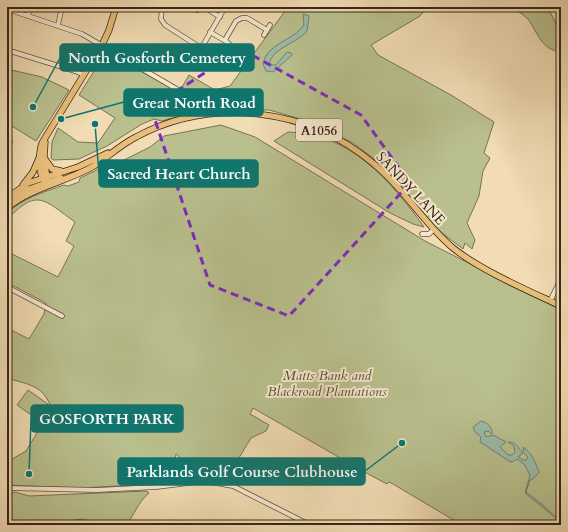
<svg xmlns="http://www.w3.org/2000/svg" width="568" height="532" font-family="Cardo,serif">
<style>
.green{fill:#b9c08e;stroke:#787354}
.water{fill:#9bbca9;stroke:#73806f}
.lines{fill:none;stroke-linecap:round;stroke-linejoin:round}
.minor-casing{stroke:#665440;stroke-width:5.5}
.major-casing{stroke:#372619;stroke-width:7}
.minor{stroke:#f6e8ce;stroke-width:4}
.major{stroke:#e8be7a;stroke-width:5.5}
.marked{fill:none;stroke:#7b2cbf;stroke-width:3;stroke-dasharray:8 5;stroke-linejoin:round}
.labels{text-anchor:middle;stroke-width:4;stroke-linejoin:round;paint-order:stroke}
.shield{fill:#f6e8ce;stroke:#70604f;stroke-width:1}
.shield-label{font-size:13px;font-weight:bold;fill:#372619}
.street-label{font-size:14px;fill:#372619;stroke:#f6e8ce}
.park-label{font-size:14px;font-style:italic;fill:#584c36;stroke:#f6e8ce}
.leader{fill:none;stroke:#0f766e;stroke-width:1.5}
.callout-dot{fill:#0f766e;stroke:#f6e8ce;stroke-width:1.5}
.callout{fill:#0f766e;stroke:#0f766e;stroke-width:1.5}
.callout-label{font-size:15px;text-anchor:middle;font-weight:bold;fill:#fff}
</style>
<rect width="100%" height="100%" fill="#f1dcb4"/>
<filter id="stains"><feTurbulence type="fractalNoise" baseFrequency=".005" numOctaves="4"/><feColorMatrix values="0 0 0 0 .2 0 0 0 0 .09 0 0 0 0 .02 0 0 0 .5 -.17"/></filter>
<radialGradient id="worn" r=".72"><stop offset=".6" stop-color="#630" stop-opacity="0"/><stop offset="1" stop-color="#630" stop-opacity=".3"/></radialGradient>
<!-- green -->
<path class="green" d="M 288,7 L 427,7 L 420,16 L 371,45 L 378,55 L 451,95 L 494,122 L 484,153 L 490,158 L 483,171 L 479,196 L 467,223 L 475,240 L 472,249 L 465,243 L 463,249 L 437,229 L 386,168 L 353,143 L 308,121 L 269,110 L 226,110 L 225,104 L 211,105 L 182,87 L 189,75 L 215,90 L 230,86 Z
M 509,7 L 547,7 C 556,21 561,34 561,51 C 542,52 537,31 528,19 C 523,14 516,10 509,7 Z
M 111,55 L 173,89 L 202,110 L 162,121 L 154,119 L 142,124 L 107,146 L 79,159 L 53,160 L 51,158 L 52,142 L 58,128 L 78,142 L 98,143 L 115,118 L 79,95 L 101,60 Z
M 7,69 L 42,77 L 69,90 L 36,141 L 7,123 Z
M 221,125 L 255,137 L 425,241 L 561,310 L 561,525 L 462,525 L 393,484 L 389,482 L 387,484 L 370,475 L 253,408 L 250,414 L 269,425 L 266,431 L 251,438 L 225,481 L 204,479 L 175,483 L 179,456 L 176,454 L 172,483 L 80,488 L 7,485 L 7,462 L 26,451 L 40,428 L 50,405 C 42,384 25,384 7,378 L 7,328 L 29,339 L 44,314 L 46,303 L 12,285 L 8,279 L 7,260 L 12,254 L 58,277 L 74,246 L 66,241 L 75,222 C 44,200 37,187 7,220 L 7,213 C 23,198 44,192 64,185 L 68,186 L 79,182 L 80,178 L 116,161 L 120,162 L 150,147 L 164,136 Z
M 288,132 C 350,133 390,180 424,227 L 413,224 L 390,213 L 274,141 Z
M 28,390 L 48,404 L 37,419 L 17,405 Z
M 146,491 L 149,493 C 138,502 135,514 126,525 L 102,525 L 82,519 L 43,525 L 7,525 L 7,494 L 15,492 L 29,496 Z"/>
<!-- water -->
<path class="water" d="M 303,14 L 309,16 L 307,31 C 298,43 271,48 269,65 L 276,65 L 287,52 L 291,53 L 292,55 L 273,72 L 266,71 L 263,64 C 267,43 293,41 304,25 Z
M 481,421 C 487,422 493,428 492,434 L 488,431 L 484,432 L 486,437 L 493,435 L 506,442 L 500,447 L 508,455 L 512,455 L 515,452 L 514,446 L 508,442 C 518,442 517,448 523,453 L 518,457 L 525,461 L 528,457 L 524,453 L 523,447 C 533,454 535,462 539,472 L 533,479 L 530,480 L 526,492 L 543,505 L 561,522 L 525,493 L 530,475 L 524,464 L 517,459 L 512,462 L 509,461 L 480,442 L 481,437 L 475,432 L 473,427 Z"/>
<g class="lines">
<!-- minor casing -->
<g class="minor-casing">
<path id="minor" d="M 162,7 L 161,19 L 165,25 L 201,48
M 204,7 L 220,17
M 7,9 L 82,34 L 199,102
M 197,10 L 199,7
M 28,16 L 30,7
M 58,25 L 62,7
M 210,32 L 227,42 L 232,47 L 231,52 L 225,62
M 264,35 L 270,25
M 225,40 L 236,21 L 242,18 L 247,18 L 267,30
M 7,50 L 75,71 L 84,75
M 198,54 L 225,7
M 220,60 L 230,65
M 7,140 L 10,142
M 422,234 L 429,234 L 433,230
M 7,287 L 62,316
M 550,301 L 561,279
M 7,488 L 97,490 L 156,487 L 205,481 L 233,486 L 310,525"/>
</g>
<!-- major casing -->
<g class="major-casing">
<path id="major" d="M 45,142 L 44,157 L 47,179
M 45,159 L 52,169 L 61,171
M 46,182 C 37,175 39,152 42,143 L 102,45 L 109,30 L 116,7
M 23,185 L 33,172 L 39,158
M 7,198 L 28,183 L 78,167 L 108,153
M 13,200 L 29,189 L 61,178
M 7,208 C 32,187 66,182 94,166 C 108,157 120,145 136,137 C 213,96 308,108 374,164 C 404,188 423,223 453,248 C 480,270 529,291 561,306"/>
</g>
<!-- minor -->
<use href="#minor" class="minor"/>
<!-- major -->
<use href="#major" class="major"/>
</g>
<!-- marked area -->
<path class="marked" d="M 241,49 L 361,115 L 410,183 L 289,316 L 210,285 L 151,108 Z"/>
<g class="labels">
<!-- shield labels -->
<rect class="shield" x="296" y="119" width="46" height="22" rx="3"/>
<g class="shield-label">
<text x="319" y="135">A1056</text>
</g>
<!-- street labels -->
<g class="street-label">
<text transform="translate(411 188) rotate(47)" y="5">SANDY LANE</text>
</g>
<!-- park labels -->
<g class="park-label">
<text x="327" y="380">Matts Bank and<tspan x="327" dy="16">Blackroad Plantations</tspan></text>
</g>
</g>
<!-- callouts -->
<path class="leader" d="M33 107L60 58M61 119L124 102M95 124L99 174M29 474L31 419M402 443L365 471"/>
<g class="callout-dot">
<circle cx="33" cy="107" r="4"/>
<circle cx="61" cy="119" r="4"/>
<circle cx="95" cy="124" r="4"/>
<circle cx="29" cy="474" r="4"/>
<circle cx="402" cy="443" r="4"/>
</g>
<g class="callout">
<rect x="60" y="44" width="194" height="27" rx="4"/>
<rect x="124" y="89" width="139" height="27" rx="4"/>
<rect x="99" y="160" width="159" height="27" rx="4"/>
<rect x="31" y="405" width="152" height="27" rx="4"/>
<rect x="118" y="458" width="247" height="27" rx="4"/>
</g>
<g class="callout-label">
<text x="157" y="63">North Gosforth Cemetery</text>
<text x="194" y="108">Great North Road</text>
<text x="179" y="179">Sacred Heart Church</text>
<text x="107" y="424">GOSFORTH PARK</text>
<text x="242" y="477">Parklands Golf Course Clubhouse</text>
</g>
<!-- margin -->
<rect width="568" height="532" fill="none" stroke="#f1dcb4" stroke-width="24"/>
<rect x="8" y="8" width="552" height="516" fill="none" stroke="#372619" stroke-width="2"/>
<rect x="12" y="12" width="544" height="508" fill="none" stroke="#372619"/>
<rect width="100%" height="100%" filter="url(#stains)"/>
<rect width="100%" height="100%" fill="url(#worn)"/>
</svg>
